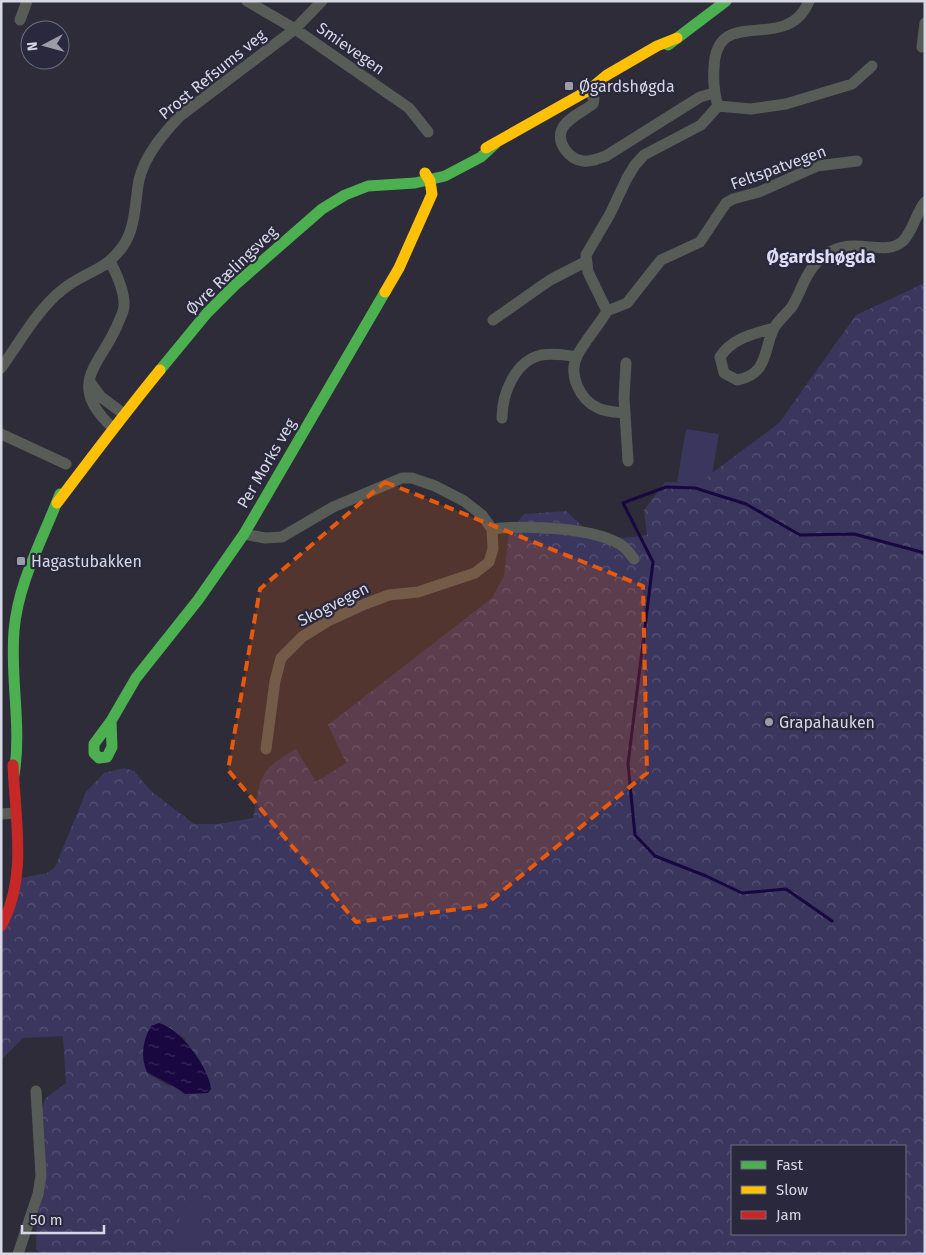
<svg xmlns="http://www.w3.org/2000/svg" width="926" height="1255" font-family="'Fira Sans',sans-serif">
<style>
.green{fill:#3a365e}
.forest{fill:url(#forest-crowns);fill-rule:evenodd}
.water{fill:url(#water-ripples)}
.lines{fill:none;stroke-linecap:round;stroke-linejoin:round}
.stream{stroke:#190741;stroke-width:3}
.street{stroke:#575c57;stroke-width:11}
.fast{stroke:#4caf50;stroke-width:11}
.slow{stroke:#ffc107;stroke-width:11}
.jam{stroke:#c62828;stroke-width:11}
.marked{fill:#e8590c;fill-opacity:0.2;stroke:#e8590c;stroke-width:4;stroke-dasharray:10 6;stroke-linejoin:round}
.poi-dot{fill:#9c9ca8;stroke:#29283c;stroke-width:2}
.labels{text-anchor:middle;stroke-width:4.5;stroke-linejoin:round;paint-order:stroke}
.street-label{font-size:16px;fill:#d8d8e5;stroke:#29283c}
.poi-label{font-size:16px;fill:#d8d8e5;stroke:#29283c;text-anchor:start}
.neighbourhood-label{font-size:18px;font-weight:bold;fill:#dddcf6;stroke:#29283c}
</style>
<defs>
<pattern id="forest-crowns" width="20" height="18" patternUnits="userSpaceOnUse" patternTransform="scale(1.25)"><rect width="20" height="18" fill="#3a365e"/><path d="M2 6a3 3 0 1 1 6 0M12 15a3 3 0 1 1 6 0" fill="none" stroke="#565275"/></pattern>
<pattern id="water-ripples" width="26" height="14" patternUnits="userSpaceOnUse" patternTransform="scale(1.25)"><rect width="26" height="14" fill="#190741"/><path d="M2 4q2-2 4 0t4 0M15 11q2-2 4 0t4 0" fill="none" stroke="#3a2a5c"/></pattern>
</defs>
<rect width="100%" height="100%" fill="#2d2c38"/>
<!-- green -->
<path class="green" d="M 686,429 L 719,434 L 710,487 L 677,482 Z
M 187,1152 L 231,1254 L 160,1254 Z"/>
<!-- forest -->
<path class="forest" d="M 925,283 L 925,1254 L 199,1254 L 204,1199 L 202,1194 L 190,1195 L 179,1220 L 172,1254 L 41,1254 L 36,1249 L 39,1115 L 46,1098 L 66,1083 L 63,1036 L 23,1038 L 1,1060 L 1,922 L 21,878 L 47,873 L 55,867 L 86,792 L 104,773 L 124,768 L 134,771 L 151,791 L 194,824 L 218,824 L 253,818 C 262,776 256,772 296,749 L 316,782 L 346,763 L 328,725 L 492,598 L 504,576 L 509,533 L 524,514 L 566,511 L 589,532 L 624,538 L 647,535 L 644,510 L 665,482 L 702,483 L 712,473 L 779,423 L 856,315 ZM 165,1025 L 184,1038 L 199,1064 L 204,1068 L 207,1093 C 189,1094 190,1095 174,1085 L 169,1086 L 147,1073 C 144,1057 142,1046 148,1031 ZM 732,1146 L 905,1146 L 905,1234 L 732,1234 Z"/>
<!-- water -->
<path class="water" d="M 159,1023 C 181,1029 209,1068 211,1089 L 208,1093 L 185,1094 C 174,1085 160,1080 147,1072 C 140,1057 143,1040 151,1026 Z"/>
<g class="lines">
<!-- stream -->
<path class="stream" d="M 832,921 L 786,889 L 742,893 L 706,876 L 655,856 L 635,835 L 628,764 L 653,562 L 623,503 L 666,487 L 695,488 L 746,504 L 800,535 L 854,534 L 925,553"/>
<!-- street -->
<path class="street" d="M 247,1 L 295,29 L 409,108 L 428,132
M 809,1 C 787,56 716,2 714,68 C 713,82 714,93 718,106 L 751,109 L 786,104 L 852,84 L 872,66
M 20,20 L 27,1
M 922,47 L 925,23
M 589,90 L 594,99 L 593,104 C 584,111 567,118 562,129 C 556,143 569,159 583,161 C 591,162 598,159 606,156 L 700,97 L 714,93
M 111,263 C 117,275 125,292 124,306 C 124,311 121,316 119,321 C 103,364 63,382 113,428
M 607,311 L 588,272 L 586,255 L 610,214 L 627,178 L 635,165 L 644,155 L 701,125 L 718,106
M 493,320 L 550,280 L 585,262
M 774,328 C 753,334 732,338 720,357 L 724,373 L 737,380 C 769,374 763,350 774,328 C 778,321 786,314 791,308 C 800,295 803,279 813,267 C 845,226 881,261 903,241 C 913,231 916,213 925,202
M 626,363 L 624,398 L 628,461
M 1,368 C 20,342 37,310 62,290 C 85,271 105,272 123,246 C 136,228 135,200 139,180 C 145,155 163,134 180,116 L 295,29 L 322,1
M 90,382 L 101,397 L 124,414
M 625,413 C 616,412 606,412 598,408 C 580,400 568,375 577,356 C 585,340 598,327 607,311 L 627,303 L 661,260 L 700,242 L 726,203 L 733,199 L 759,192 L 817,166 L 857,161
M 502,418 C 502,394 515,361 541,355 C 554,353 565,355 577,357
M 1,434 L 66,464
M 492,529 C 525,525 598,527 624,547 C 628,551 631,555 634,559
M 244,534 L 265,538 L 282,537 L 333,507 L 402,478 L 412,478 L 435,486 L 464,501 L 482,515 L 492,529 L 493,549 L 489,562 L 475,573 L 418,592 L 389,595 L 365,604 L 328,621 L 302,637 L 281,658 L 275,681 L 266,749
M 1,814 L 15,813
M 18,1254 L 38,1194 L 41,1176 L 36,1091"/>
<!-- fast -->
<path class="fast" d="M 668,45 L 726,1
M 160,370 L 207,313 L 235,285 L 322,209 L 345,195 L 368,186 L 415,183 L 445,176 L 481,157 L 495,144
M 111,721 L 94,744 L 94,753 L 99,758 L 107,757 L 112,747 L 111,721 L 136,678 L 198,600 L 244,534 L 385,292
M 14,775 C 22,726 10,679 14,631 C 18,582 43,539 60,494"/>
<!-- slow -->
<path class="slow" d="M 486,148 L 589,90 L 607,75 L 657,46 L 677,38
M 385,292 L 399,268 L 432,194 L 430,181 L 425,173
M 57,503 C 91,458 124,414 160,370"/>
<!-- jam -->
<path class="jam" d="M 1,926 C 28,878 15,818 13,765"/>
</g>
<!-- marked area -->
<path class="marked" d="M 385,482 L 643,586 L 647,773 L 484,906 L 356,922 L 228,770 L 260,589 Z"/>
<!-- markers -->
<g class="poi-dot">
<rect x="564" y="81" width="10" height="10" rx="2.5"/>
<rect x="16" y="556" width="10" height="10" rx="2.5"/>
<circle cx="769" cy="722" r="5"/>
</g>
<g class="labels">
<!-- street labels -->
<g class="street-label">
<text transform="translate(351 48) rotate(35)" y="6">Smievegen</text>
<text transform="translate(212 74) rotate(-39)" y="6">Prost Refsums veg</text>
<text transform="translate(778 167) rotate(-20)" y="6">Feltspatvegen</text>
<text transform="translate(231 270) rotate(-44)" y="6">Øvre Rælingsveg</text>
<text transform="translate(266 463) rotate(-60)" y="6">Per Morks veg</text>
<text transform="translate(333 604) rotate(-27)" y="6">Skogvegen</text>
</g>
<!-- poi labels -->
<g class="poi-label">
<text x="579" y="92">Øgardshøgda</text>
<text x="31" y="567">Hagastubakken</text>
<text x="779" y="728">Grapahauken</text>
</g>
<!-- neighbourhood labels -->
<g class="neighbourhood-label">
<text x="821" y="263">Øgardshøgda</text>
</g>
</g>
<!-- border -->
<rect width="926" height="1255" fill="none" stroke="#d8d8e5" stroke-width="5"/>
<!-- legend -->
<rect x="731" y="1145" width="175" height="90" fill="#29283c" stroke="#6f6e80"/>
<rect x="741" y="1161" width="25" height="8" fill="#4caf50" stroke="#6f6e80"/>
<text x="776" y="1170" font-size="15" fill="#d8d8e5">Fast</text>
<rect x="741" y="1186" width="25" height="8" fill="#ffc107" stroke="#6f6e80"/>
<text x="776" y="1195" font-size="15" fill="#d8d8e5">Slow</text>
<rect x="741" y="1211" width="25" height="8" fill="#c62828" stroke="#6f6e80"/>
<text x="776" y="1220" font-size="15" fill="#d8d8e5">Jam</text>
<!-- north arrow -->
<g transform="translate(45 45) rotate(264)"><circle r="24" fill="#29283c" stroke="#6f6e80"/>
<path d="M0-4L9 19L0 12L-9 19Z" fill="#9c9ca8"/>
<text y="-8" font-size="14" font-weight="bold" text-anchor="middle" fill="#d8d8e5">N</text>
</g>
<!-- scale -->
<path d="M22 1225v8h82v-8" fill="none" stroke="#d8d8e5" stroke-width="2.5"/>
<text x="30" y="1225" font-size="15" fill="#d8d8e5" stroke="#29283c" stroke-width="4" paint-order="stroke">50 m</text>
</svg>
